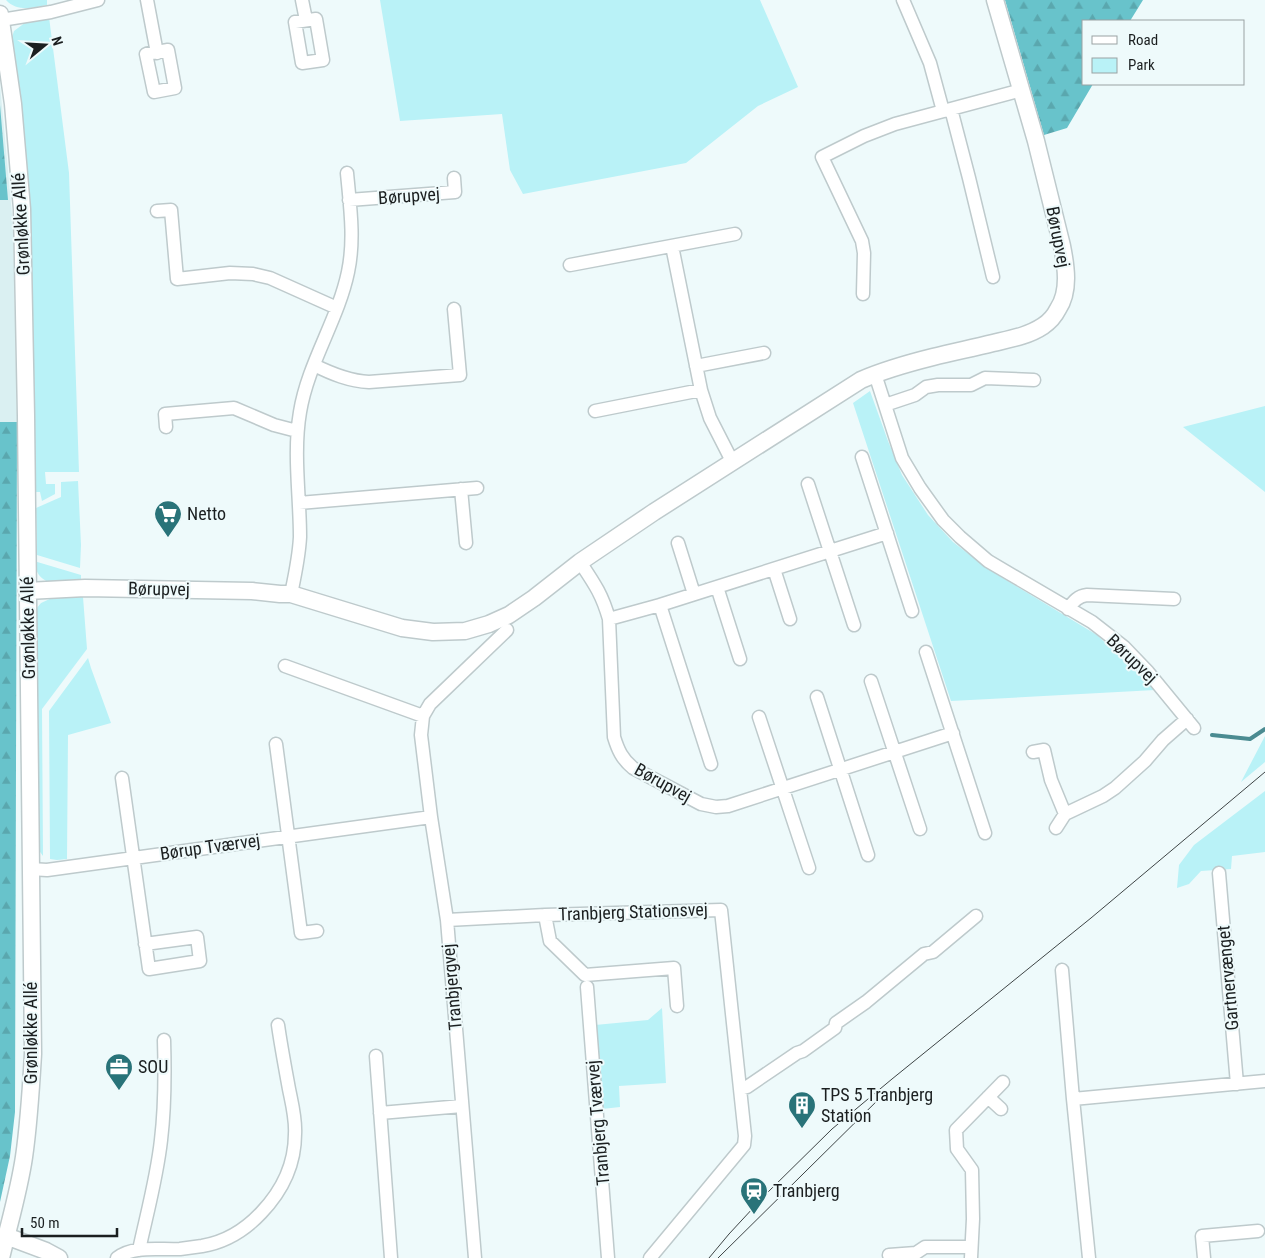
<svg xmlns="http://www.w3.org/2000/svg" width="1265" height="1258" font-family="'Roboto Condensed',sans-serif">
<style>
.built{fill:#daf0f2}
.green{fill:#b9f2f7}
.forest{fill:url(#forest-firs)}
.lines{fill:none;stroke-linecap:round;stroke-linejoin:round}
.stream{stroke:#4a8b91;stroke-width:4}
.minor-casing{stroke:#becacc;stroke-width:15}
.tertiary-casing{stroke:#becacc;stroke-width:19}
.minor{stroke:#fff;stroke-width:12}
.tertiary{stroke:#fff;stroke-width:16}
.tram{stroke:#3e4445;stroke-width:1}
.labels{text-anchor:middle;stroke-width:4;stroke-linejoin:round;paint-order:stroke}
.street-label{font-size:18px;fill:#1b1f20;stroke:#eefafb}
.poi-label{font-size:18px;fill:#1b1f20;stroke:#eefafb;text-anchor:start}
</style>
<defs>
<pattern id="forest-firs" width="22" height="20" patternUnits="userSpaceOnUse" patternTransform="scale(1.25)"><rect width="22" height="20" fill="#68c3cb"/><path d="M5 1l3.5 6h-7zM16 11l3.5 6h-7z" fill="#5aa7ae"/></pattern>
</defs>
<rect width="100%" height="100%" fill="#eefafb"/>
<!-- built -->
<path class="built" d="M 0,85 L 13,225 L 17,422 L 0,422 Z"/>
<!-- green -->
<path class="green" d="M 6,0 L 47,0 L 47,5 C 33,8 17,12 6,0 Z
M 380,0 L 760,0 L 798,87 L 758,106 L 686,163 L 523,194 L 510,170 L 502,114 L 400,121 Z
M 49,17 L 69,173 L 79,472 L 45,472 L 46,484 L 55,484 L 55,494 L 42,501 L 40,492 L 36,492 L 33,450 L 11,40 L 14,31 L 26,22 Z
M 870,391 L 888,441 L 902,475 L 928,515 L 953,542 L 988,569 L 1097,635 L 1155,690 L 951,701 L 853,403 Z
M 1265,406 L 1265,492 L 1183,427 Z
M 78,481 L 81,545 L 80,568 L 37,555 L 36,508 L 61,497 L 61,482 Z
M 34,561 L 81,575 L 81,583 C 60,583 38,589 34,561 Z
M 54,597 L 83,597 L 87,649 L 42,709 L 43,856 L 38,849 L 36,609 L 41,603 Z
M 88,658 L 91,668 L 111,723 L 68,735 L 67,859 L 57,860 L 50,859 L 49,711 Z
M 1265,736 L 1265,762 L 1241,782 Z
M 1265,791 L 1265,852 L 1232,856 L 1231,869 L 1201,871 L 1189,884 L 1177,888 L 1179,865 L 1194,845 Z
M 662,1008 L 666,1083 L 619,1086 L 620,1107 L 602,1109 L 595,1025 L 648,1020 Z"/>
<!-- forest -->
<path class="forest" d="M 1005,0 L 1143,0 L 1130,21 L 1084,21 L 1084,84 L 1093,84 L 1067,128 L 1044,135 Z
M 0,105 L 8,200 L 0,200 Z
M 0,422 L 17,422 L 15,1112 L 10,1156 L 0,1202 Z"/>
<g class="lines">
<!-- stream -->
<path class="stream" d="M 1212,735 L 1250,739 L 1265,729"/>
<!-- minor casing -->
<g class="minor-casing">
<path id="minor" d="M 147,0 L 157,53
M 302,0 L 306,20
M 903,0 L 930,63 L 943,111
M 316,19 L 323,60 L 302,63 L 295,22 Z
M 1,20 L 51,12 L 98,0
M 168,50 L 175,88 L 154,92 L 146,54 Z
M 951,109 L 969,178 L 993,277
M 349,200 L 455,192 L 454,178
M 157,211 L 171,210 L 177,279 L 230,273 L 253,274 L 270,278 L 337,308
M 672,246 L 701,390 L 710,418 L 733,463
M 570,265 L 735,234
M 863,294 L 864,253 L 862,241 L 822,157 L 864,136 L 895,124 L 1022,90
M 314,365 C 332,374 349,381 369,382 L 460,375 L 454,309
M 696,366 L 764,353
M 875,374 L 902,458 L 920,488 L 943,520 L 960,537 L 988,561 L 1092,622 L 1124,647 L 1148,672 L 1194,728
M 885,405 L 915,395 L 926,387 L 938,385 L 971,385 L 985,378 L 1034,380
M 595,411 L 701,390
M 166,427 L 165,414 L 234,408 L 274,425 L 297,431
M 862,457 L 912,611
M 808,484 L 854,625
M 461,489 L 466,543
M 299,503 L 477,488
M 678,543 L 694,594
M 580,562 C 594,583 602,594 609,619 L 614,737 C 618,750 622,759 633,768 L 701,804 L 716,807 L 728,806 L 953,733
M 774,569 L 790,619
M 717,587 L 740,659
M 291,594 C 295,575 299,557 300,537 C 300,496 293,453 300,412 C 308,363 338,320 348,272 C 355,239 350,206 347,173
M 660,605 L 711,764
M 1068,609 C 1074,601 1078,596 1087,595 L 1174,599
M 609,619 L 660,605 L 887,533
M 926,652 L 985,833
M 285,666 L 423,716
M 871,681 L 920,829
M 817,697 L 868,855
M 759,717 L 809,868
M 276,744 L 301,933 L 317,931
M 1033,752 L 1044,750 L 1051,780 L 1065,814
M 122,778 L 149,969 L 200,961 L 197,937 L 145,944
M 1056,828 L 1065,814 L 1103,796 L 1115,788 L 1145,761 L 1163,740 L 1187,719
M 30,869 L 47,870 L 431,817
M 1219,873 L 1237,1084
M 545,915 L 550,941 L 585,975 L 674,968 L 677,1006
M 447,920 L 545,915 L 721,910 L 745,1136 L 744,1145 L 650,1258
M 1062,970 L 1073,1099
M 587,987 L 608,1258
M 376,1056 L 391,1258
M 740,1089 L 747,1087 L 797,1053 L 803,1051 L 835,1028 L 836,1023 L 866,1002 L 924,954 L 933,952 L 976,916
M 988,1097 L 1001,1109
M 380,1113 L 462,1106
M 139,1250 C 147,1213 157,1177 161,1140 C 165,1107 165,1073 164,1040
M 889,1255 L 916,1253 L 925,1247 L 971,1247
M 117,1258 C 134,1245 159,1250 180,1249 C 187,1248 195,1247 202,1246 C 226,1242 245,1230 261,1213 C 282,1191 295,1165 295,1134 C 296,1119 292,1104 289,1089 C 285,1067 281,1046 278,1025
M 475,1258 L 447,920 L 431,817 L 421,735 L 423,716 L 430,704 L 507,630
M 971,1258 L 973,1219 L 972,1170 L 957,1149 L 956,1130 L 1003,1082
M 1089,1258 L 1073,1099 L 1265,1081
M 1204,1258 L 1202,1236 L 1258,1231"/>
</g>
<!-- tertiary casing -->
<g class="tertiary-casing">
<path id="tertiary" d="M 0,14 L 13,104 L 22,209 L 26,416 L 33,1054 C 31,1088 29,1123 24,1157 C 19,1191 9,1224 1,1258
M 27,591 L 85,588 L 252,591 L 280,594 L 291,594 L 402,628 L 433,632 L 465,631 L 489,624 L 509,615 L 534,598 L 580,562 L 654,512 L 861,380 C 884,370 909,363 933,357 C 953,352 973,348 993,343 C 1010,339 1028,336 1043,326 C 1049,322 1055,315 1058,309 C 1070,291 1066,266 1062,246 L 1036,141 L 995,0
M 6,1236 L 46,1251 L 59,1258"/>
</g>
<!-- minor -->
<use href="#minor" class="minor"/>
<!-- tertiary -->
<use href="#tertiary" class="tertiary"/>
<!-- tram -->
<path class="tram" d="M 709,1258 L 729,1234 L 767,1193 L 832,1129 L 892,1079 L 1091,918 L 1265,772
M 718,1258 L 886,1092"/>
</g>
<!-- icons -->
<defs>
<g id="supermarket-pin" transform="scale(1.4375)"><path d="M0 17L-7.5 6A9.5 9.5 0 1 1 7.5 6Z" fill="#297379" stroke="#eefafb"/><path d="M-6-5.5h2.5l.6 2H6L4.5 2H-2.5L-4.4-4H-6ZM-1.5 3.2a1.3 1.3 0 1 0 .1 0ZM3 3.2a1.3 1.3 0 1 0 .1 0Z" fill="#fff"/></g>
<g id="office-pin" transform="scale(1.4375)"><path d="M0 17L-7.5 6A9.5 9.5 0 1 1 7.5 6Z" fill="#297379" stroke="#eefafb"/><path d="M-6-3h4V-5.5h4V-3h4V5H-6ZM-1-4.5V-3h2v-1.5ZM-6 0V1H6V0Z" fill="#fff"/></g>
<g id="building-pin" transform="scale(1.4375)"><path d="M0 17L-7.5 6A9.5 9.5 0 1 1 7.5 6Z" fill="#297379" stroke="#eefafb"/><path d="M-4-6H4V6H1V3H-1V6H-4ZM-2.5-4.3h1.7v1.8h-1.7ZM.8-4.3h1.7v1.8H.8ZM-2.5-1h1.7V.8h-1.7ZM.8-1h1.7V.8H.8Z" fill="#fff"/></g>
<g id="station-pin" transform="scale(1.4375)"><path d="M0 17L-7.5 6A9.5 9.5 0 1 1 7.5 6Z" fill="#297379" stroke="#eefafb"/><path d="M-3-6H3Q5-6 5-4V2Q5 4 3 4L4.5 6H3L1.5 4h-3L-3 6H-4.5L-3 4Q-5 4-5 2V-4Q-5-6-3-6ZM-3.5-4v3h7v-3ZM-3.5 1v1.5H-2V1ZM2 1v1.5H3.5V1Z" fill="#fff"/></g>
</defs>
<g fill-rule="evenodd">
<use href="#supermarket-pin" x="168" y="514"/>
<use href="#office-pin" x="119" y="1067"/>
<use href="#building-pin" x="802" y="1105"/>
<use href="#station-pin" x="754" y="1191"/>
</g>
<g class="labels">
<!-- street labels -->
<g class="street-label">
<text transform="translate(409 196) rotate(-4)" y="6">Børupvej</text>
<text transform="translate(21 224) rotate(-93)" y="6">Grønløkke Allé</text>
<text transform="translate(1058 237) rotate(79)" y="6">Børupvej</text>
<text transform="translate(159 589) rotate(1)" y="6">Børupvej</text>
<text transform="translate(28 628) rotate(-91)" y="6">Grønløkke Allé</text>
<text transform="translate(1132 659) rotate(44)" y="6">Børupvej</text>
<text transform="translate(663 783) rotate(29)" y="6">Børupvej</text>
<text transform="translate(210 847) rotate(-8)" y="6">Børup Tværvej</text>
<text transform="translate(633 912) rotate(-2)" y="6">Tranbjerg Stationsvej</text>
<text transform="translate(1228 978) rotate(-95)" y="6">Gartnervænget</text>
<text transform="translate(452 987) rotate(-95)" y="6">Tranbjergvej</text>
<text transform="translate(31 1033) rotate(-90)" y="6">Grønløkke Allé</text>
<text transform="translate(598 1123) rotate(-95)" y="6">Tranbjerg Tværvej</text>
</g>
<!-- poi labels -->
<g class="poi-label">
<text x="187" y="520">Netto</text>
<text x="138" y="1073">SOU</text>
<text x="821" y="1101">TPS 5 Tranbjerg<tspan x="821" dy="21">Station</tspan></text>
<text x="773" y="1197">Tranbjerg</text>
</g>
</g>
<!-- legend -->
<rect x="1082" y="20" width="162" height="65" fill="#eefafb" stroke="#9aa2a3"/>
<rect x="1092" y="36" width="25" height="8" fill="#ffffff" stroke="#9aa2a3"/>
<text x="1128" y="45" font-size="15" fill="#1b1f20">Road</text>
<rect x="1092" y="58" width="25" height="15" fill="#b9f2f7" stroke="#9aa2a3"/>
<text x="1128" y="70" font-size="15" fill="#1b1f20">Park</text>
<!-- north arrow -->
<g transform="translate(45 45) rotate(72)" stroke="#eefafb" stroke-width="4" paint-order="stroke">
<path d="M0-4L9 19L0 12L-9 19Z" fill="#1b1f20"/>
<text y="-8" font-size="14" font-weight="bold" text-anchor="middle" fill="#1b1f20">N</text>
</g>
<!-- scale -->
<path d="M22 1228v8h95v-8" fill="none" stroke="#1b1f20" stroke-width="2.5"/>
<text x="30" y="1228" font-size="15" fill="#1b1f20" stroke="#eefafb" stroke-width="4" paint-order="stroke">50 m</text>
</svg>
